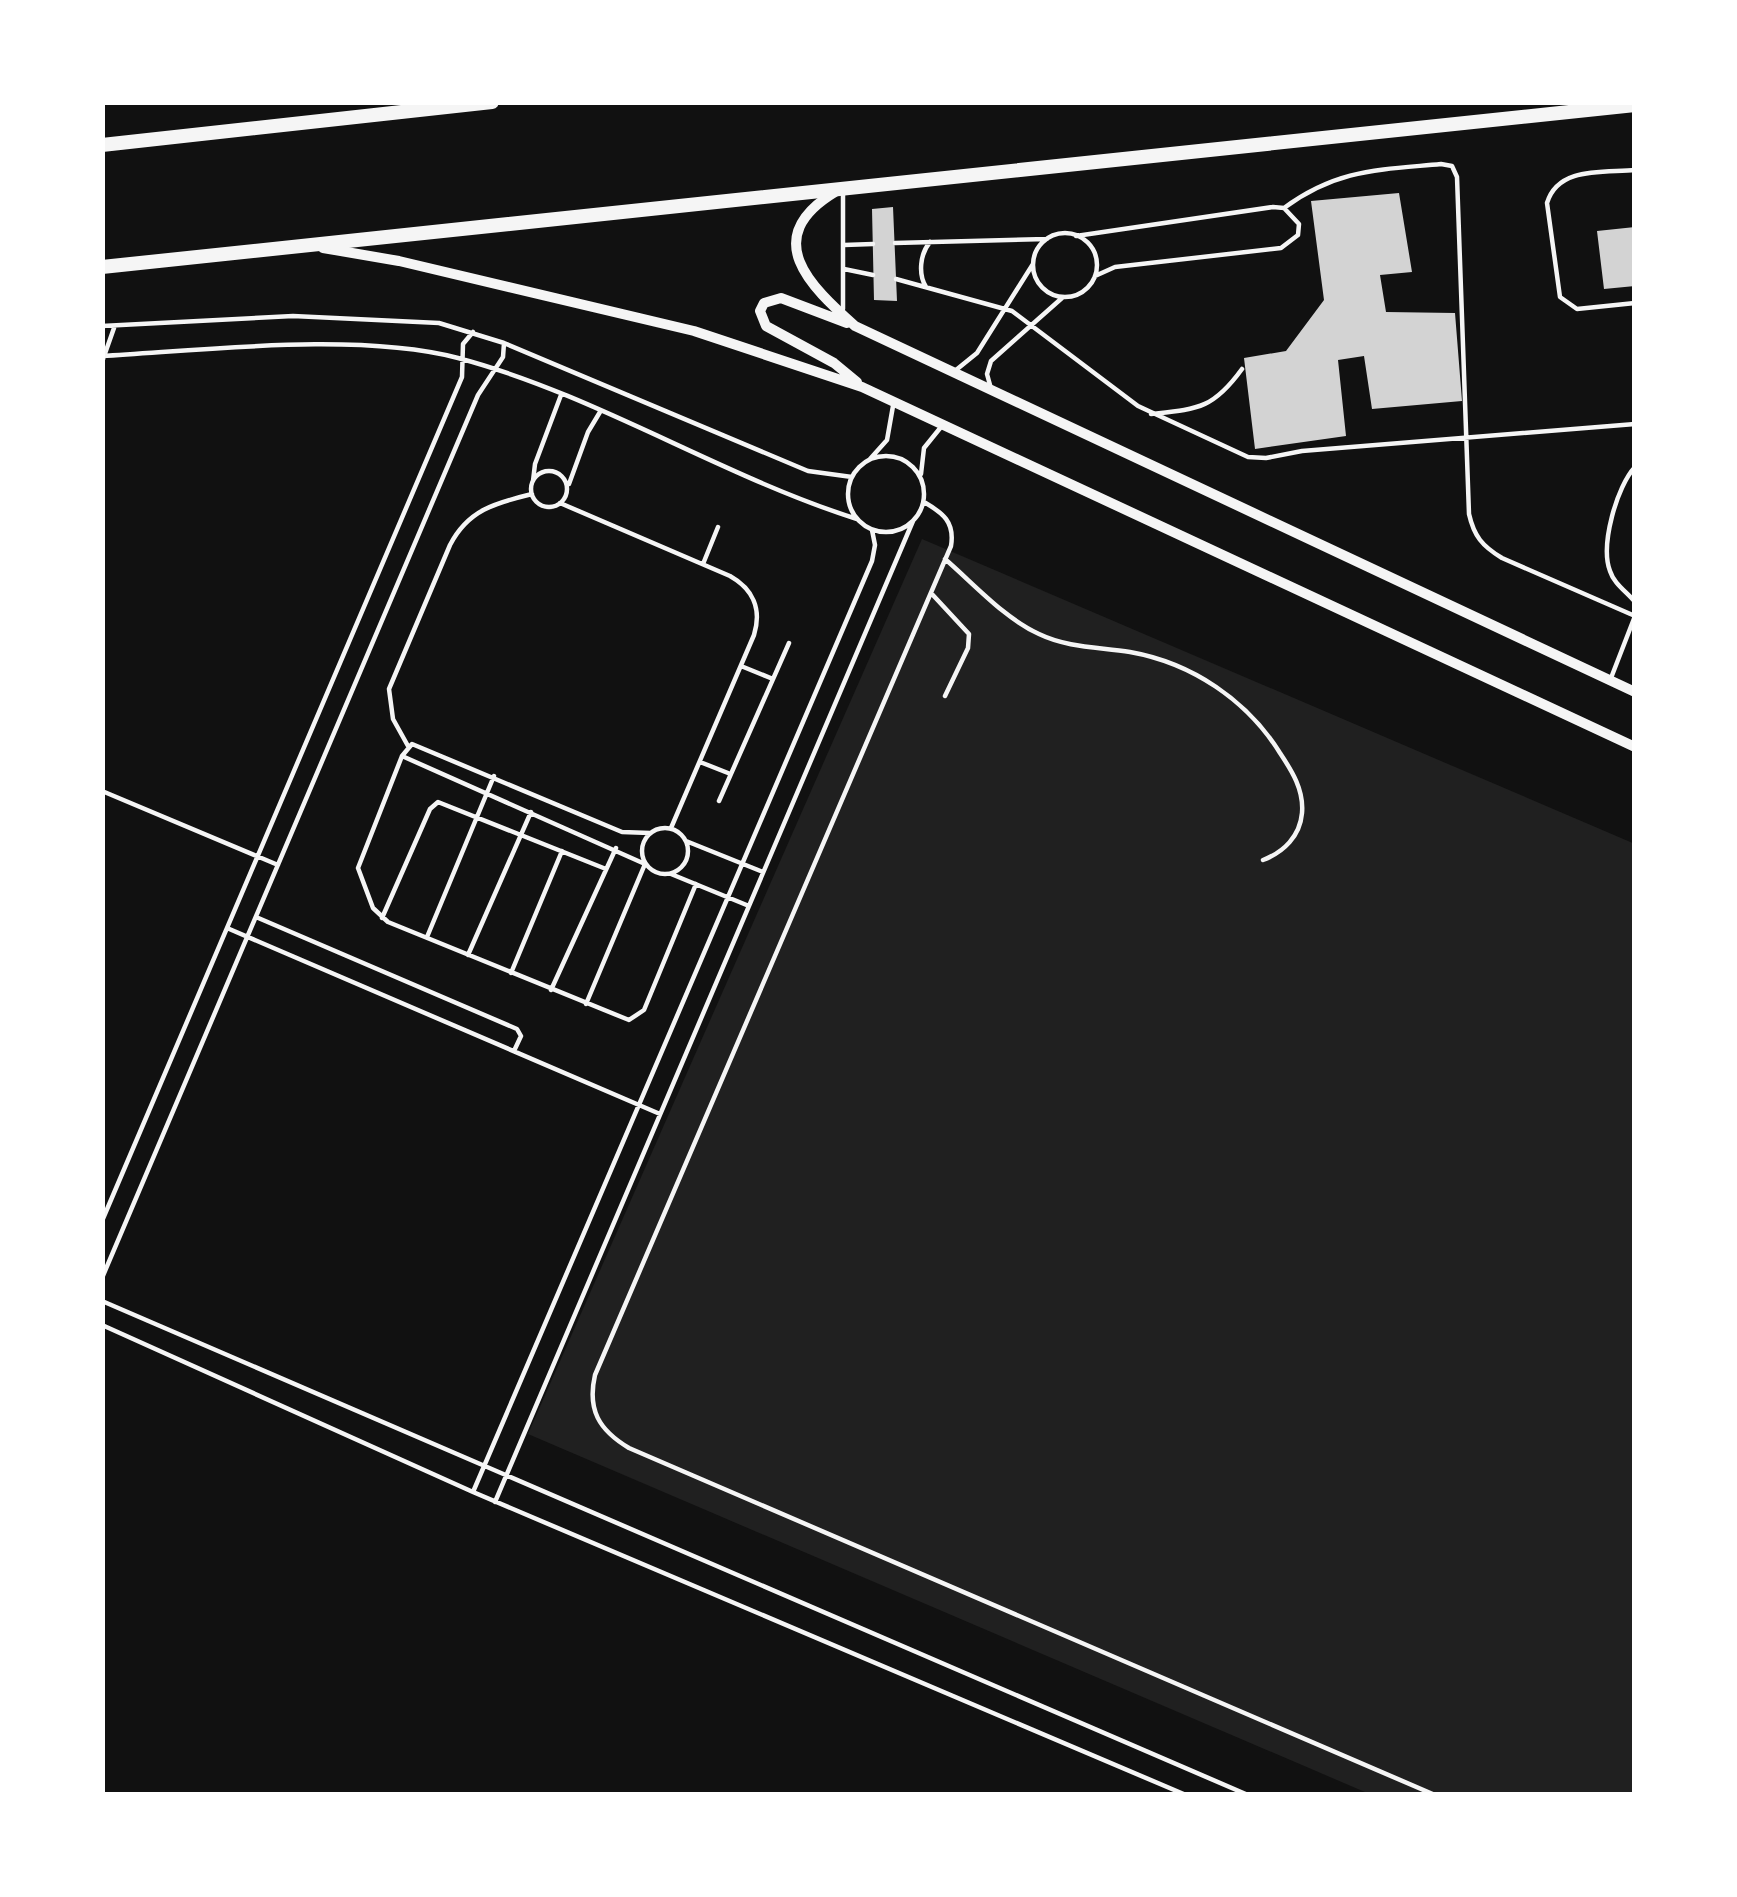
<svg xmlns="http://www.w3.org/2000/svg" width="1737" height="1897" font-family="Lato,sans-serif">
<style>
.green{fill:#202020}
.building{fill:#d3d3d3}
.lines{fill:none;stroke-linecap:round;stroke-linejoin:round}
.service{stroke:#f5f5f5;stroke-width:4.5}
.tertiary{stroke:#f5f5f5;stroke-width:10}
.primary{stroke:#f5f5f5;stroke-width:14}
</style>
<rect width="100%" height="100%" fill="#111"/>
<!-- green -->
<path class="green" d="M 922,539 L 1635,844 L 1635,1795 L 1372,1795 L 528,1434 Z"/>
<!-- building -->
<path class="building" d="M 1399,193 L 1412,272 L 1380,275 L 1386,312 L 1455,313 L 1462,401 L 1372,409 L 1364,356 L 1338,360 L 1346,436 L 1255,449 L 1244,358 L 1286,351 L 1324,300 L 1311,201 Z
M 893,207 L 897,301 L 874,300 L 872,209 Z
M 1635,227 L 1635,286 L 1604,289 L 1597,231 Z"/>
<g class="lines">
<!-- service -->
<path class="service" d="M 1635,170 C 1604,173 1558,166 1547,203 L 1560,297 L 1577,309 L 1635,303
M 1284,208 C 1337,169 1378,170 1441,164 L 1452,166 L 1457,177 L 1469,514 C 1474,536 1482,546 1502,558 L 1635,616
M1033 265a32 32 0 1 1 64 0a32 32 0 1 1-64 0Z
M 1076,236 L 1273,207 L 1284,208 L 1299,224 L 1298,235 L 1281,248 L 1115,267 L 1095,276
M 895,243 L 1047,239
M 844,245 L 873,244
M 844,269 L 873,275
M 896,279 L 1012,311 L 1138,406 L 1248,457 L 1266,458 L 1302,451 L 1635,424
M 926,287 C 918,274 920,254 930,242
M 843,309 L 843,194
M 102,326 L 293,316 L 439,323 L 504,343 L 808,471 L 852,477
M 102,356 C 207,350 357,332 458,358 C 597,395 721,476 857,519
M 102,362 L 114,328
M 956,370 L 977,353 L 1033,264
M 990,385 L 987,374 L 991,361 L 1062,298
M 1151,414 C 1198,409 1213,409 1242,369
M848 494a38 38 0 1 1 76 0a38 38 0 1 1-76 0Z
M 870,459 L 887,440 L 893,406
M 1635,467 C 1617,486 1600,545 1610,571 C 1614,584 1627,592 1635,602
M531 489a18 18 0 1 1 36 0a18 18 0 1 1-36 0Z
M 921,474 L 924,448 L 941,427
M 533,481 L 535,464 L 561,395
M 569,484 L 588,432 L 600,412
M 924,502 C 943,513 955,522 951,546 L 595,1375 C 587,1410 599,1430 629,1448 L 1435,1795
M 560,503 L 730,576 C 753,589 762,609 754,635 L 671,828
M 945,559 C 974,584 1004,618 1039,634 C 1068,648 1100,647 1130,652 C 1192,663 1247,700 1280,753 C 1292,771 1304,790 1302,813 C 1300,836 1284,852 1263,860
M 703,564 L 718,527
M 931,593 L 969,634 L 968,648 L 945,696
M 741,666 L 773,679
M 1611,678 L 1635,616
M 408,746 L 393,719 L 389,689 L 450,545 C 468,510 495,503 532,494
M 402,756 L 645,864 L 586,1004
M 700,762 L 728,773
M 102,791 L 278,865
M 719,801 L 789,643
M642 851a23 23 0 1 1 46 0a23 23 0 1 1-46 0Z
M 650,833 L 622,832 L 412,744 L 402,756 L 358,868 L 373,908 L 388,922 L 629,1020 L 644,1010 L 696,884
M 686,841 L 763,872
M 671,874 L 749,906
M 256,917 L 517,1029 L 521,1036 L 514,1051
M 382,918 L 430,809 L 438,802 L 606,869
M 227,928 L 660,1114
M 427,937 L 494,776
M 468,955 L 531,812
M 511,973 L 562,851
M 551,990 L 616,848
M 102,1221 L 462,377 L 463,344 L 473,332
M 102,1278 L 478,395 L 503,357 L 504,343
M 102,1301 L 1248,1795
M 102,1325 L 473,1492 L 1186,1795
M 473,1492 L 872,561 L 875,545 L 872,530
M 495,1502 L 913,521"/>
<!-- tertiary -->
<path class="tertiary" d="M 835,192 C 759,238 810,286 855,326 L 1635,692
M 323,248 L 399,261 L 694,331 L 862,387 L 1635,747
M 847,323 L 781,298 L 764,303 L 760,311 L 766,326 L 834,363 L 857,382"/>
<!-- primary -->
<path class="primary" d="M 102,145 L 492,102
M 102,267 L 1635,105"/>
</g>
<!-- border -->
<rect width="1737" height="1897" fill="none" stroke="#ffffff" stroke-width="210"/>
</svg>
